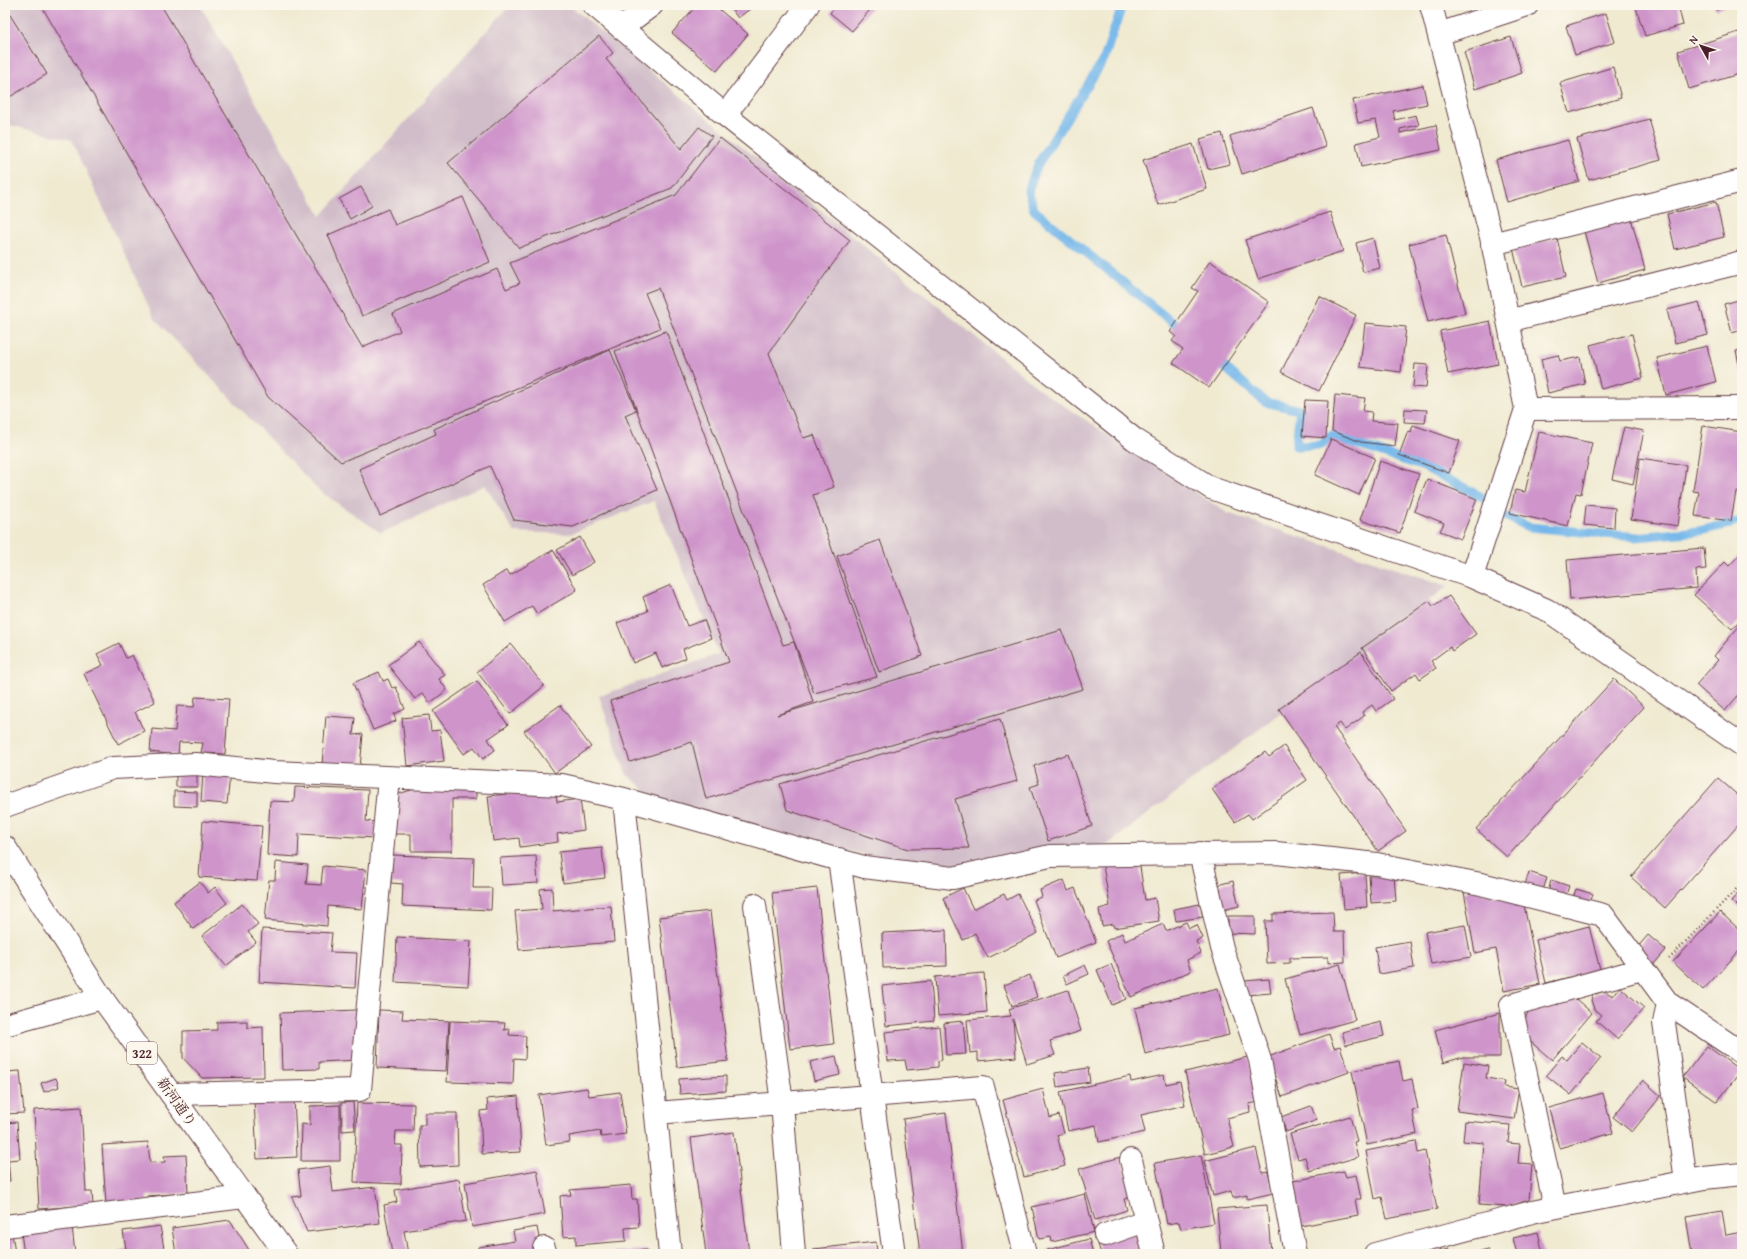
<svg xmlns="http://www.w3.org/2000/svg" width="1747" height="1259" font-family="'Gentium Book Plus','Noto Serif JP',serif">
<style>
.industrial{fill:#d1bdc9}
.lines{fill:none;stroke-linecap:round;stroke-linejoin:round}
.stream{stroke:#75b7ea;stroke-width:9}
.building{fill:#cf95cb}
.minor-casing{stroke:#633d44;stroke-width:24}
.highway-casing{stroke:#633d44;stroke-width:24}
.path{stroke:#633d44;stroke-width:2.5;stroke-dasharray:1 3;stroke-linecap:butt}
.minor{stroke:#fff;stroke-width:22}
.highway{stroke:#fff;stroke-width:22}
.labels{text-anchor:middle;stroke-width:3;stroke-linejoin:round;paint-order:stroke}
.shield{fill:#fbf7ec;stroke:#7f6065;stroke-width:1}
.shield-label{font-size:13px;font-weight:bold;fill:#4a1f2b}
.street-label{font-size:14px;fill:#4a1f2b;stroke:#fbf7ec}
</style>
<rect width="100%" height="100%" fill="#fbf7ec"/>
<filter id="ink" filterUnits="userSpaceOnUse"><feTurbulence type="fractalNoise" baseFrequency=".025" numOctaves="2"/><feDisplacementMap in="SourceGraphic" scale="8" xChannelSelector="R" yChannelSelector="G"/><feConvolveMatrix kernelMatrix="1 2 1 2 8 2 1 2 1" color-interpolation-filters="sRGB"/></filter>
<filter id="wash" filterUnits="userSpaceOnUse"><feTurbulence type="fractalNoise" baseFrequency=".012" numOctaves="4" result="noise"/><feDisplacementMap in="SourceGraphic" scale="16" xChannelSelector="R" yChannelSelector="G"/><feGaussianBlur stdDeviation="0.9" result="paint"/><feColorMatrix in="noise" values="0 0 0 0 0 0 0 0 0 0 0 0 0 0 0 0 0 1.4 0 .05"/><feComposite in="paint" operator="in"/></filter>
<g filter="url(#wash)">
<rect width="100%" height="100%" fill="#f0ead1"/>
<!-- industrial -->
<path class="industrial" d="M 5,5 L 200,5 L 321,216 L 510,5 L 569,5 L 1043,392 L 1227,513 L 1448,586 L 1107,845 L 952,866 L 875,857 L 662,804 L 626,774 L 599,696 L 719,654 L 654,501 L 570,534 L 514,532 L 485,485 L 381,533 L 318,490 L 154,318 L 72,140 L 5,124 Z"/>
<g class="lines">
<!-- stream -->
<path class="stream" d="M 1119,5 L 1120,12 L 1104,59 L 1039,162 L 1028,190 L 1034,210 L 1184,332
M 1215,359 L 1265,402 L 1300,410 L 1296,446 L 1321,445 L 1331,436 L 1424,467 L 1484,498 L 1504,516 L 1529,527 L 1637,537 L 1699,531 L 1742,521"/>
</g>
<g id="blocks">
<!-- building -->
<path class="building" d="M 41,5 L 161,5 L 362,347 L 400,331 L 393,314 L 497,269 L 506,289 L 520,283 L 510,263 L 676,195 L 720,138 L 850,240 L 769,353 L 803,438 L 814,435 L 834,487 L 813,495 L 877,677 L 814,693 L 658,288 L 645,293 L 660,328 L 341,462 L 268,397 Z
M 697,5 L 714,5 L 748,34 L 717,71 L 672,33 Z
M 728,5 L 755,5 L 738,18 Z
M 836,5 L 874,5 L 852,31 L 830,13 Z
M 1635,5 L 1678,5 L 1683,25 L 1645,36 Z
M 1714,5 L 1728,5 L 1716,10 Z
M 5,7 L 47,74 L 5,100 Z
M 1606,13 L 1615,42 L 1575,55 L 1566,26 Z
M 1742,31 L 1742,73 L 1689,89 L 1678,51 Z
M 599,36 L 613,53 L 606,59 L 681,149 L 699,127 L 712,136 L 672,188 L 519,248 L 448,163 Z
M 1511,37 L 1522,73 L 1475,89 L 1464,52 Z
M 1613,67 L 1621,98 L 1569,113 L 1560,83 Z
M 1423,85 L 1427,104 L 1393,111 L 1395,120 L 1416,115 L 1419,125 L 1400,129 L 1400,133 L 1436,125 L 1441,150 L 1361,167 L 1356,143 L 1380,137 L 1376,120 L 1358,123 L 1353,100 Z
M 1313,108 L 1326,147 L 1242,174 L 1230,136 Z
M 1649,119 L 1661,160 L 1589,180 L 1577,139 Z
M 1222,133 L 1230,164 L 1208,169 L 1200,139 Z
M 1568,140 L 1579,181 L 1507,202 L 1496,160 Z
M 1193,144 L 1207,189 L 1158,205 L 1143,160 Z
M 361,187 L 372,206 L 350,219 L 339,199 Z
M 463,197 L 490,262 L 362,316 L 328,235 L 388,209 L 395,225 Z
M 1716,202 L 1724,237 L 1675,249 L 1667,214 Z
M 1330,212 L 1343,251 L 1258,279 L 1245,240 Z
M 1631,218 L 1645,270 L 1598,283 L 1584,231 Z
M 1446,235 L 1465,313 L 1428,322 L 1409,244 Z
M 1373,238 L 1380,268 L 1363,272 L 1356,243 Z
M 1557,238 L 1566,277 L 1522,287 L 1513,248 Z
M 1210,261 L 1269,302 L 1209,388 L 1173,363 L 1183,349 L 1172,341 L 1176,336 L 1170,332 L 1198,291 L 1192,288 Z
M 1319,296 L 1356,315 L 1319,391 L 1281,372 Z
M 1742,299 L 1742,330 L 1732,333 L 1724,304 Z
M 1699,302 L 1708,335 L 1675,343 L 1667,310 Z
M 1490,321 L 1498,364 L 1448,374 L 1440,331 Z
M 1365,323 L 1406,327 L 1401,372 L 1360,367 Z
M 666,331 L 783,645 L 794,642 L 813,702 L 777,715 L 1062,630 L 1083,689 L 706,799 L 692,742 L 630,762 L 610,701 L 729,662 L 615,351 Z
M 1632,334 L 1643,378 L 1601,389 L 1590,345 Z
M 1707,346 L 1716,382 L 1666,395 L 1657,358 Z
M 610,350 L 636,410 L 625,415 L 657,490 L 573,527 L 514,520 L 490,466 L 380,516 L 359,469 L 436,434 L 434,429 Z
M 1742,350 L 1742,373 L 1741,373 L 1736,351 Z
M 1558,355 L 1560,361 L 1580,357 L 1585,384 L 1548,393 L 1541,359 Z
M 1415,364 L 1428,365 L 1426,388 L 1413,387 Z
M 1335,395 L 1365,398 L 1363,411 L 1372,412 L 1371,421 L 1398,423 L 1395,446 L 1361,442 L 1332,431 Z
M 1305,400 L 1328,401 L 1326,438 L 1302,436 Z
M 1405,409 L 1427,410 L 1425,423 L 1404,422 Z
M 1413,425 L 1460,441 L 1449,473 L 1399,455 L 1408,431 L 1411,432 Z
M 1703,426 L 1742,432 L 1742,493 L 1736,492 L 1731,521 L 1695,516 L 1699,492 L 1693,491 Z
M 1624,427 L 1644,431 L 1633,484 L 1612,479 Z
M 1539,432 L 1592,443 L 1581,494 L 1576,493 L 1568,526 L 1510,513 L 1515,490 L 1525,492 Z
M 1331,439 L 1375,458 L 1359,495 L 1315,475 Z
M 1640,458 L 1686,465 L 1678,526 L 1631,519 Z
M 1380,461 L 1419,474 L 1400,533 L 1360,520 Z
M 1427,479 L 1477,499 L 1461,539 L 1440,531 L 1444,523 L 1414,511 Z
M 1586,505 L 1615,508 L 1614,528 L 1584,525 Z
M 580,537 L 594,562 L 572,575 L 557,550 Z
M 880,540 L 922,656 L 879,672 L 837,556 Z
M 1704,548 L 1706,569 L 1696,570 L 1697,588 L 1570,600 L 1567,560 Z
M 553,550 L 577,590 L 537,614 L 532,606 L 505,622 L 483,585 L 507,570 L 510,575 Z
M 1742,552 L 1742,618 L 1732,629 L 1694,595 L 1725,562 L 1729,566 Z
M 671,585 L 687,626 L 704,620 L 711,638 L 683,649 L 686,658 L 662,668 L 656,653 L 633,663 L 617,623 L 648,611 L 643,597 Z
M 1449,596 L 1476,634 L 1452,651 L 1450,647 L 1431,661 L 1436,668 L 1420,679 L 1416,673 L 1391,691 L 1362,648 L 1429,601 L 1433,606 Z
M 1740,625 L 1742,627 L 1742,691 L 1725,711 L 1696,685 L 1718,660 L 1714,656 Z
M 419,642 L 445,675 L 439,679 L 447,690 L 430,703 L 423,693 L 415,699 L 388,665 Z
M 119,643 L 126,658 L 132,655 L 155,702 L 135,712 L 144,731 L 118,744 L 84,674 L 103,665 L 97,654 Z
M 511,644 L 544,686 L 510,714 L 477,672 Z
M 1361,652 L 1393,699 L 1376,711 L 1372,705 L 1362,712 L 1364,716 L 1345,730 L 1340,723 L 1334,727 L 1406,831 L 1378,851 L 1279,709 Z
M 379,672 L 383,681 L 388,679 L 392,688 L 396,687 L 405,709 L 394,714 L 396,721 L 373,730 L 353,683 Z
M 1614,679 L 1644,707 L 1507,857 L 1476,829 Z
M 477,681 L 508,725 L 488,739 L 495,750 L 483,759 L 474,747 L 464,754 L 433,711 Z
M 195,697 L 229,699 L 225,754 L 201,753 L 203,743 L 179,742 L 178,755 L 150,752 L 152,729 L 175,731 L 177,706 L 194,707 Z
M 560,705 L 591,747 L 555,773 L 524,731 Z
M 429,715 L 431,731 L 440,730 L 444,761 L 407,766 L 402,718 Z
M 326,716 L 355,718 L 353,735 L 363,734 L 360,768 L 322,765 Z
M 1000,719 L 1017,781 L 955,799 L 969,848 L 908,849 L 787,810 L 780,784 Z
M 1284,746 L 1307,780 L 1252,819 L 1248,814 L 1235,822 L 1212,789 L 1265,752 L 1269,757 Z
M 1068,754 L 1092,826 L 1048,841 L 1030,787 L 1039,784 L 1034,766 Z
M 176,773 L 197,773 L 197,787 L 176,787 Z
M 203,773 L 230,775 L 227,804 L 201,802 Z
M 1718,778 L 1742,799 L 1742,821 L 1665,908 L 1631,877 Z
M 295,787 L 368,790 L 366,821 L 376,822 L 376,838 L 299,834 L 298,857 L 267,855 L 270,801 L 294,802 Z
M 421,787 L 476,787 L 476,799 L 452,799 L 452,851 L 411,851 L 411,834 L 395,834 L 395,795 Z
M 544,790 L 556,793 L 557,802 L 580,799 L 584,830 L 557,834 L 558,842 L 520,847 L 519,838 L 493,841 L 488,796 Z
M 174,791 L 197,792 L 197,807 L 174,806 Z
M 203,821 L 262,826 L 257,881 L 199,877 Z
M 602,848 L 605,878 L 563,883 L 559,852 Z
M 393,855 L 474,858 L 473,888 L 492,888 L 491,910 L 402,906 L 403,884 L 391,883 Z
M 536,856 L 538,883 L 502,885 L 500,858 Z
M 1139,860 L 1145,900 L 1155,898 L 1159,921 L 1114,928 L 1113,924 L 1102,926 L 1099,909 L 1110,906 L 1103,866 Z
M 276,862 L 308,865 L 306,884 L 321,885 L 323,866 L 366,870 L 362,909 L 328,906 L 327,926 L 265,920 L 269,880 L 275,880 Z
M 1529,872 L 1547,878 L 1543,890 L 1525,885 Z
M 1365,873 L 1367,907 L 1344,909 L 1341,875 Z
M 1394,875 L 1396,901 L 1371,903 L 1369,876 Z
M 1064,880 L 1068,891 L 1075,888 L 1096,942 L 1056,958 L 1034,900 L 1042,897 L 1040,890 Z
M 1551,880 L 1569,886 L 1565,898 L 1548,893 Z
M 1233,881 L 1239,906 L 1223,910 L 1217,885 Z
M 200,882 L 208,893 L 215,887 L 227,903 L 193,929 L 174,902 Z
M 552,888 L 553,911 L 611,906 L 614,942 L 519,950 L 515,911 L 542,909 L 540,889 Z
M 817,888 L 834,1044 L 790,1049 L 772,893 Z
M 963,888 L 973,909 L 1004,894 L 1007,900 L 1018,894 L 1038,933 L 988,958 L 975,933 L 963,940 L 943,898 Z
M 1576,889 L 1593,894 L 1589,907 L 1572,901 Z
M 1742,889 L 1742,910 L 1731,901 Z
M 1474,890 L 1524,905 L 1540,984 L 1504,991 L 1496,949 L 1475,953 L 1464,892 Z
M 242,904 L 258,924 L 248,932 L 256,942 L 226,966 L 202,936 Z
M 1200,904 L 1203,917 L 1176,921 L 1174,909 Z
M 710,911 L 728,1061 L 677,1067 L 659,917 Z
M 1333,912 L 1334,932 L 1344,932 L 1345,962 L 1328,963 L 1328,957 L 1290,958 L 1290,963 L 1267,964 L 1265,921 L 1273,921 L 1273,914 Z
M 1720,912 L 1742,932 L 1742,948 L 1703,990 L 1673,962 Z
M 1228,916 L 1255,916 L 1255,934 L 1228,933 Z
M 1186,922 L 1189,928 L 1197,925 L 1203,938 L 1196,941 L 1201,953 L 1187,960 L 1191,971 L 1131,997 L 1106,941 L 1122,933 L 1125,941 L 1163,924 L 1166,931 Z
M 1465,925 L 1471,957 L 1431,964 L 1425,932 Z
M 1589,926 L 1600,970 L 1546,983 L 1536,940 Z
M 262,929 L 332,933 L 330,952 L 357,953 L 355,988 L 259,982 Z
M 946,930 L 947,966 L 883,968 L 882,933 Z
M 1648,935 L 1666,950 L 1654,964 L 1636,949 Z
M 397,937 L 471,941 L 468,986 L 395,982 Z
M 1410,941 L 1414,968 L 1379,974 L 1375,947 Z
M 1111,964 L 1126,999 L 1112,1005 L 1097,970 Z
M 1340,964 L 1355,1020 L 1300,1035 L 1285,979 Z
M 1085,965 L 1089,974 L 1067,984 L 1063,976 Z
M 984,973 L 987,1012 L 938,1016 L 935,977 Z
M 1030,975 L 1037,997 L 1012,1006 L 1004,985 Z
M 1269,979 L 1271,993 L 1246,995 L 1244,981 Z
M 931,981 L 934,1021 L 886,1026 L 882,986 Z
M 1620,987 L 1644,1008 L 1617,1039 L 1596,1021 L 1601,1015 L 1594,1009 L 1591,1000 L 1593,995 L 1604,991 L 1613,996 Z
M 1218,988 L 1229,1035 L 1145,1054 L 1135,1008 Z
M 1068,990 L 1081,1031 L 1050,1041 L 1055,1055 L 1027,1064 L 1013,1019 L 1016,1057 L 978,1061 L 978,1052 L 970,1053 L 967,1020 L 1011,1016 L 1009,1009 Z
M 1569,993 L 1592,1013 L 1552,1060 L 1531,1042 L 1522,1025 L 1530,1008 L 1552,1000 L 1558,1005 Z
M 357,1010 L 358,1060 L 319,1062 L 319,1069 L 282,1070 L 280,1013 Z
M 379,1010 L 403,1011 L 402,1019 L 449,1021 L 446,1071 L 377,1068 Z
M 1500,1013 L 1500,1057 L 1463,1057 L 1443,1063 L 1435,1030 Z
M 247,1021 L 247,1028 L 263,1027 L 264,1077 L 202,1078 L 183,1058 L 183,1031 L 217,1030 L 217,1022 Z
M 450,1021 L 505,1023 L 504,1030 L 510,1029 L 509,1035 L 526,1036 L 525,1059 L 514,1058 L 513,1084 L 447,1082 Z
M 963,1021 L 966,1054 L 946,1055 L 944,1023 Z
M 1381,1022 L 1384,1036 L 1346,1045 L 1342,1032 Z
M 939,1026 L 942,1060 L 938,1061 L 938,1067 L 907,1070 L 905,1060 L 888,1061 L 885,1032 Z
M 1329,1034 L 1334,1048 L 1340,1046 L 1349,1072 L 1282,1097 L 1268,1057 Z
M 1582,1042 L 1601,1058 L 1571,1095 L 1546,1075 L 1562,1056 L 1567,1060 Z
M 1707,1046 L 1741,1071 L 1717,1102 L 1683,1077 Z
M 836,1056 L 840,1075 L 814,1081 L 810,1062 Z
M 1248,1057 L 1259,1102 L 1249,1104 L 1250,1112 L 1227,1118 L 1234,1147 L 1205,1154 L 1185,1072 Z
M 1399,1061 L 1403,1081 L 1412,1079 L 1418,1109 L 1412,1110 L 1417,1134 L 1367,1145 L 1352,1071 Z
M 1464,1062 L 1488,1066 L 1486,1078 L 1505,1081 L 1504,1087 L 1519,1089 L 1514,1119 L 1457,1111 Z
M 1088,1068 L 1090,1082 L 1057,1087 L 1055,1073 Z
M 20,1071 L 24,1113 L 5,1114 L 5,1072 Z
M 1164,1075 L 1166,1084 L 1180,1081 L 1185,1105 L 1141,1115 L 1145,1132 L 1099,1142 L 1096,1125 L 1068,1131 L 1060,1092 L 1130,1076 L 1131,1082 Z
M 726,1076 L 726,1091 L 680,1094 L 679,1079 Z
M 56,1078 L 59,1087 L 44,1092 L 41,1083 Z
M 1643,1080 L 1661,1096 L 1632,1132 L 1613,1117 Z
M 587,1088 L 589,1096 L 620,1092 L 626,1134 L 601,1137 L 600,1131 L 569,1136 L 570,1142 L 546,1145 L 539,1095 Z
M 1043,1089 L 1050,1118 L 1059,1115 L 1064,1133 L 1057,1135 L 1065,1166 L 1024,1177 L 1003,1100 Z
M 1603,1093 L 1613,1133 L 1559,1148 L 1549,1108 Z
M 518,1096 L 521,1152 L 482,1154 L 480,1111 L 488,1110 L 487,1099 Z
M 294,1098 L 297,1157 L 257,1159 L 254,1100 Z
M 353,1102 L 355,1130 L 342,1131 L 341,1103 Z
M 357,1103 L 414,1104 L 413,1131 L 396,1131 L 395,1145 L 402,1145 L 401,1184 L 354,1182 Z
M 340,1105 L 340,1161 L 301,1161 L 302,1124 L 310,1125 L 310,1106 Z
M 1311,1106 L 1317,1120 L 1286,1132 L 1281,1117 Z
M 81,1107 L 86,1192 L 92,1192 L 93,1205 L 39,1209 L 34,1110 Z
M 425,1113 L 457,1113 L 458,1165 L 420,1167 L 419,1125 L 425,1125 Z
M 946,1113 L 963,1254 L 920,1254 L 903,1119 Z
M 1350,1116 L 1357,1141 L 1354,1142 L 1358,1157 L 1309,1171 L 1305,1157 L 1298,1159 L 1290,1134 Z
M 1465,1121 L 1510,1125 L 1508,1143 L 1520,1144 L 1518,1163 L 1532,1164 L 1529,1200 L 1507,1207 L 1479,1205 L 1484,1143 L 1463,1141 Z
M 17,1122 L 20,1159 L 8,1160 L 10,1181 L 5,1181 L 5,1123 Z
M 734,1132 L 749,1254 L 706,1254 L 691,1138 Z
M 1416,1141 L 1418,1153 L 1425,1151 L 1437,1209 L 1387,1219 L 1382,1197 L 1375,1199 L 1366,1151 Z
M 148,1142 L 150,1163 L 165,1162 L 164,1156 L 186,1155 L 188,1193 L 147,1196 L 147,1201 L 106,1204 L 102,1145 Z
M 1256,1148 L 1262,1173 L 1268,1172 L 1273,1193 L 1247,1199 L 1247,1195 L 1233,1198 L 1231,1191 L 1213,1196 L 1204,1161 Z
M 1201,1155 L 1214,1223 L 1181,1229 L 1179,1222 L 1167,1224 L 1155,1163 Z
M 1121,1157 L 1132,1197 L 1124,1199 L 1127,1210 L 1095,1220 L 1079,1169 Z
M 330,1166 L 333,1192 L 375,1187 L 380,1223 L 307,1232 L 292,1197 L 301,1196 L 298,1170 Z
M 537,1170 L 545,1214 L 472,1227 L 465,1183 Z
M 1344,1171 L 1346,1177 L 1356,1175 L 1361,1199 L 1355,1199 L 1358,1215 L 1296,1227 L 1288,1182 Z
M 459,1179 L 466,1221 L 404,1231 L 408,1254 L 392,1254 L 384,1205 L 397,1202 L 395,1190 Z
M 631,1185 L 632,1199 L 637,1199 L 639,1227 L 625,1228 L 626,1241 L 576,1245 L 576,1236 L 563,1237 L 560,1196 L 571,1195 L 570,1190 Z
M 1085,1194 L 1094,1232 L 1052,1242 L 1051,1237 L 1039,1239 L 1032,1207 Z
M 1267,1205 L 1271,1254 L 1221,1254 L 1217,1209 Z
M 1722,1211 L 1726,1235 L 1742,1232 L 1742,1254 L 1692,1254 L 1686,1217 Z
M 230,1220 L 251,1253 L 176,1254 L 172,1228 Z
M 72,1226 L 75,1254 L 24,1254 L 21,1233 Z
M 160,1226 L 165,1254 L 118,1254 L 118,1251 L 126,1249 L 123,1231 Z
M 537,1227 L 542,1254 L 479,1254 L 478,1247 L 515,1241 L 513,1231 Z
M 1141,1230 L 1147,1254 L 1101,1254 L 1097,1241 Z
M 12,1232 L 15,1254 L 5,1254 L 5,1233 Z
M 1538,1232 L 1543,1254 L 1517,1254 L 1513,1238 Z
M 1089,1239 L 1093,1254 L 1048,1254 L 1047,1250 Z
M 876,1242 L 877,1254 L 815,1254 L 814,1249 Z
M 1449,1249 L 1450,1254 L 1431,1254 L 1431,1253 Z
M 1488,1249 L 1489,1254 L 1470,1254 Z
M 647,1250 L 648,1254 L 613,1254 L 613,1252 Z"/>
</g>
</g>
<g filter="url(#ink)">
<use href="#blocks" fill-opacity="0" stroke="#633d44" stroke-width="1"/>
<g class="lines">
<!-- minor casing -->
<g class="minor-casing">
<path id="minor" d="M 594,5 L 725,115 L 1134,439 L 1211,488 L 1472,577 L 1547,610 L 1742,745
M 1431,5 L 1491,237 L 1526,409 L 1472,577
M 621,28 L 652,5
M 1439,34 L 1527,5
M 725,115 L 808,5
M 1492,244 L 1742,181
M 1508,321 L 1742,262
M 1526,409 L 1742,408
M 624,799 L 670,1254
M 5,806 L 113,768 L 196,764 L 274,772 L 562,785 L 624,799 L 864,867 L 953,878 L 1050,856 L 1276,853 L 1377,864 L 1481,884 L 1603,915 L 1668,1003 L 1742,1053
M 1200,853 L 1222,948 L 1260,1060 L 1295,1254
M 839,859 L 894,1254
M 755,905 L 782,1103 L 794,1254
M 1668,1003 L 1664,1023 L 1686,1181
M 5,1025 L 102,998
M 171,1094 L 360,1090 L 389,778
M 656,1113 L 983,1087 L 1025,1254
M 1131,1160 L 1154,1254
M 1555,1207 L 1511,1005 L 1642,969
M 5,1226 L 244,1197
M 1105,1235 L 1145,1221
M 544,1248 L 546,1254
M 1375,1254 L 1532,1212 L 1704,1178 L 1742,1174"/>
</g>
<!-- highway casing -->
<g class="highway-casing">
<path id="highway" d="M 5,847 L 102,998 L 286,1254"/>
</g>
<!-- path -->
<path class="path" d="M 1669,959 L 1742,883"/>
<!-- minor -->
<use href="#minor" class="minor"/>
<!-- highway -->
<use href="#highway" class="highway"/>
</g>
</g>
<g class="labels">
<!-- shield labels -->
<rect class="shield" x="127" y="1042" width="30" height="22" rx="3"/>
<g class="shield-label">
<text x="142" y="1058">322</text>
</g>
<!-- street labels -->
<g class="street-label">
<text transform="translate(177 1102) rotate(55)" y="5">新河通り</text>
</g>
</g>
<!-- margin -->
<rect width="1747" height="1259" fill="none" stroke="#fbf7ec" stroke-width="20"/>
<!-- north arrow -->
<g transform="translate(1701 46) rotate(309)" stroke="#fbf7ec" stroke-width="3" paint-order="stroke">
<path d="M0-3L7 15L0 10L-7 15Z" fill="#4a1f2b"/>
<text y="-6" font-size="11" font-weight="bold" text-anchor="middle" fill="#4a1f2b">N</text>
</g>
</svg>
